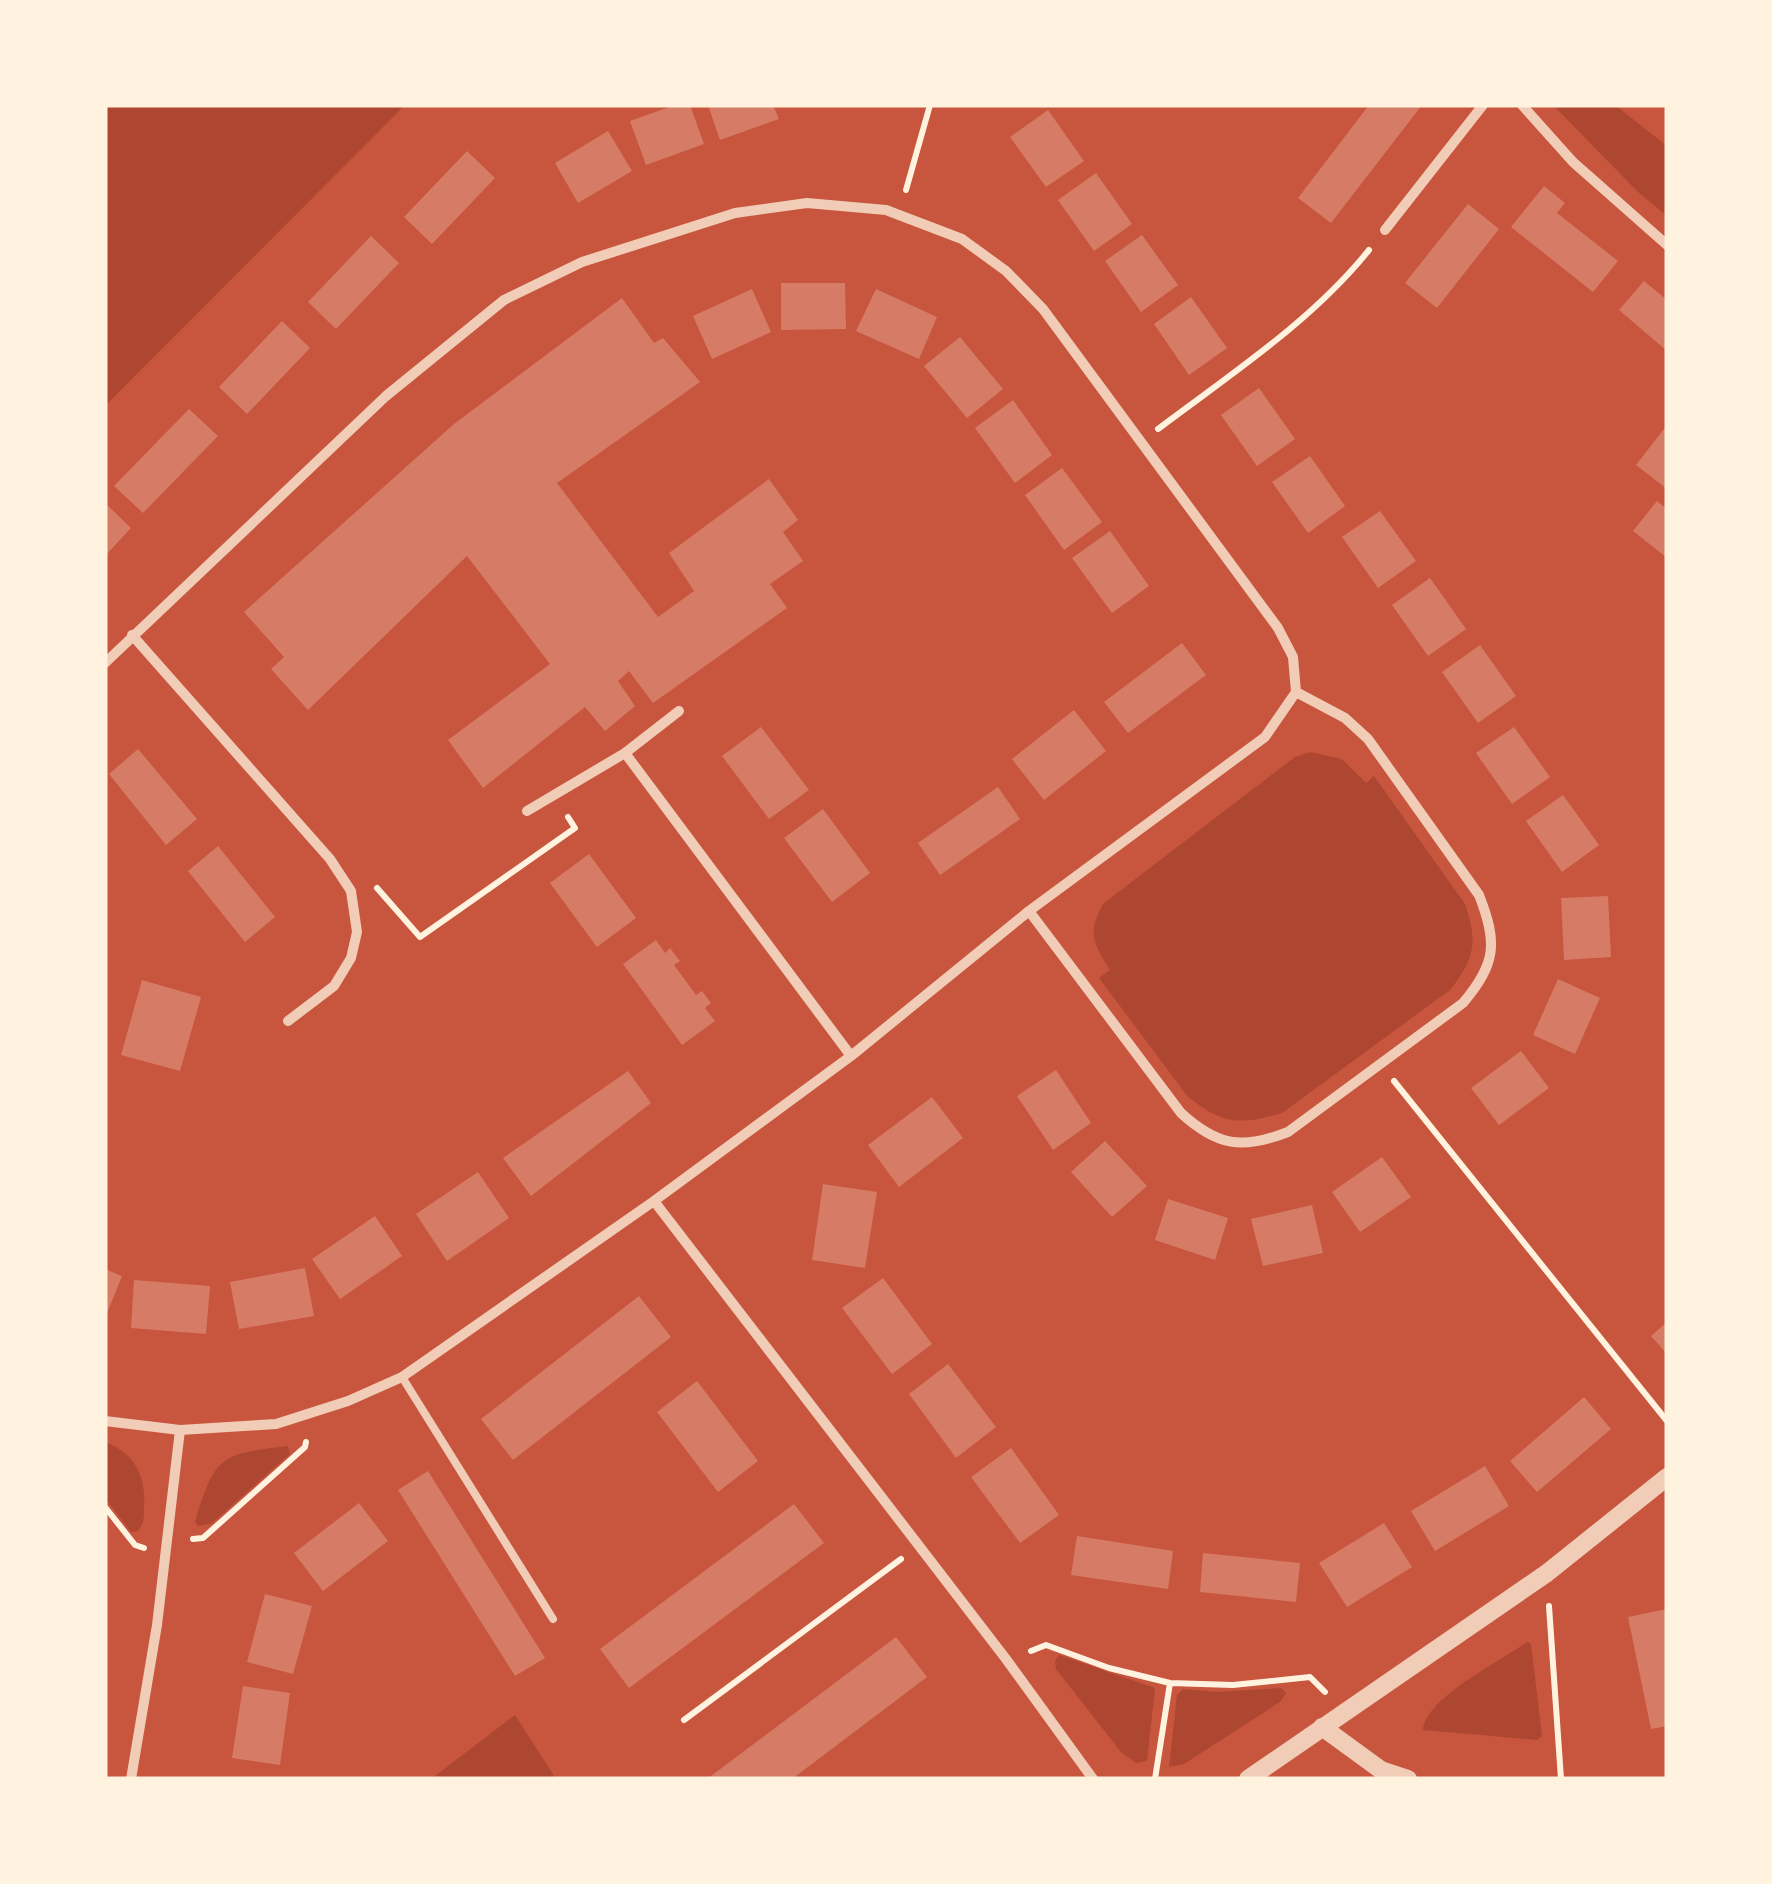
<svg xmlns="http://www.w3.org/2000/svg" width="1772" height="1884" font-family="Inter,sans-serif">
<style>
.green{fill:#ae4732}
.building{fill:#d67c66}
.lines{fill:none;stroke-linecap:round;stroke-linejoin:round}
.path{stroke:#fff3e0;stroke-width:6}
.service{stroke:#f1ccb7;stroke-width:8}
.minor{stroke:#f1ccb7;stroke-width:10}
.tertiary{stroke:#f1ccb7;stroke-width:18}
</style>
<rect width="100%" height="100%" fill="#c8553d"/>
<!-- green -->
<path class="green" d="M 105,105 L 405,105 L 105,406 Z
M 1553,105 L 1615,105 L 1667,146 L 1667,216 L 1637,191 Z
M 1310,752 L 1342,759 L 1366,783 L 1374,776 L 1465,904 C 1478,942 1475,959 1450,990 L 1282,1113 C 1239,1125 1224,1125 1188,1097 L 1099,978 L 1110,970 C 1094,944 1086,932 1104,903 L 1295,757 Z
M 105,1442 C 136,1454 146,1476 144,1508 C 144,1518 144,1523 138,1531 L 131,1532 L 105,1498 Z
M 288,1446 L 290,1454 L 211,1524 L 198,1526 L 195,1522 C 215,1456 220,1454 288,1446 Z
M 1527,1642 L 1531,1644 L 1542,1736 L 1537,1740 L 1423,1730 C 1426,1697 1501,1661 1527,1642 Z
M 1059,1655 L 1155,1688 L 1147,1761 L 1136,1763 L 1121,1752 L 1056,1669 L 1055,1661 Z
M 1183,1689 L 1217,1692 L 1281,1688 L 1286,1693 L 1280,1702 L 1184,1764 L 1169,1767 L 1177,1695 Z
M 515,1715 L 556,1779 L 431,1779 Z"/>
<!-- building -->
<path class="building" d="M 675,105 L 690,105 L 704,144 L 646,165 L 630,121 Z
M 708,105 L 773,105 L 779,119 L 720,140 Z
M 1369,105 L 1422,105 L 1331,223 L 1298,198 Z
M 1048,110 L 1084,161 L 1046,187 L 1010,137 Z
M 608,131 L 632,171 L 578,203 L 555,163 Z
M 467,151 L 495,178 L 432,244 L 404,217 Z
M 1096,173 L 1132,224 L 1094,251 L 1058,200 Z
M 1544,186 L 1565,203 L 1557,213 L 1618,261 L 1593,292 L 1511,227 Z
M 1468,204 L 1499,229 L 1437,308 L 1405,283 Z
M 1142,235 L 1178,285 L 1141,312 L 1105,261 Z
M 371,236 L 399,263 L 336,329 L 308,302 Z
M 1644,281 L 1667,300 L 1667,351 L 1619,310 Z
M 781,283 L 845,283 L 846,329 L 781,330 Z
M 752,289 L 771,332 L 712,359 L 693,316 Z
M 876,289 L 937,317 L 919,359 L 856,331 Z
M 1191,297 L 1227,348 L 1189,375 L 1154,324 Z
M 622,298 L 654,343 L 663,338 L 700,382 L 557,483 L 658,617 L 694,591 L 669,553 L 769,479 L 798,520 L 783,532 L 803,561 L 770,584 L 787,608 L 653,703 L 629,671 L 618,681 L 635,706 L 605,731 L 585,707 L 483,788 L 448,740 L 550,664 L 467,556 L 308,710 L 271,669 L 284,657 L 244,612 L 454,424 Z
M 282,321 L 310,348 L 247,414 L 219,387 Z
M 960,337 L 1003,389 L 967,418 L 924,366 Z
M 1259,388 L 1295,439 L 1257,466 L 1221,415 Z
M 1013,400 L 1052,455 L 1015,483 L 975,428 Z
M 189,409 L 218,436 L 143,513 L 114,486 Z
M 1667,425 L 1667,489 L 1636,465 Z
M 1310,456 L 1345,506 L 1308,533 L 1272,482 Z
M 1062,468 L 1102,522 L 1064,550 L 1025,495 Z
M 1657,501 L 1667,509 L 1667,558 L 1633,531 Z
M 105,503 L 131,528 L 105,556 Z
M 1380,511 L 1416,561 L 1378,588 L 1342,537 Z
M 1110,531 L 1149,586 L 1112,613 L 1072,558 Z
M 1430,578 L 1466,629 L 1428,656 L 1392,605 Z
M 1182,643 L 1206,675 L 1128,733 L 1104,702 Z
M 1480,645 L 1516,696 L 1478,723 L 1442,672 Z
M 1074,710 L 1106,751 L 1044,800 L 1012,759 Z
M 761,727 L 809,790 L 769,819 L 722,756 Z
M 1514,727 L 1550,777 L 1512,804 L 1476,753 Z
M 138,749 L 197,819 L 166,845 L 109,774 Z
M 998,787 L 1020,819 L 940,875 L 918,843 Z
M 1563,795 L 1599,845 L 1562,872 L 1526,821 Z
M 823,809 L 870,873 L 832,902 L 784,838 Z
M 218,846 L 275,917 L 245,942 L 188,871 Z
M 589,854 L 636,918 L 597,947 L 550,883 Z
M 1608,896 L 1611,957 L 1564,960 L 1561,898 Z
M 656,940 L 665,953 L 670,948 L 680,961 L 674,965 L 696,995 L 702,991 L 711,1003 L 705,1008 L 715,1021 L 682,1045 L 623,964 Z
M 1558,979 L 1600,998 L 1575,1054 L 1533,1035 Z
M 142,980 L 201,997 L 180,1071 L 121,1055 Z
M 1521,1051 L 1549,1088 L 1499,1125 L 1471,1088 Z
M 1056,1070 L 1091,1123 L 1053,1150 L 1017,1096 Z
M 628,1071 L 651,1103 L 531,1196 L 503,1158 Z
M 932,1097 L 963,1138 L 899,1187 L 868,1145 Z
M 1105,1141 L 1147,1186 L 1112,1217 L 1071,1172 Z
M 1382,1157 L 1411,1197 L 1360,1232 L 1332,1192 Z
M 478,1172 L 509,1218 L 447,1261 L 416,1214 Z
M 823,1184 L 877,1192 L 865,1268 L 812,1260 Z
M 1168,1199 L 1228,1218 L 1215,1260 L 1155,1240 Z
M 1312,1205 L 1323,1253 L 1263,1266 L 1251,1219 Z
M 375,1216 L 402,1256 L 340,1299 L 312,1259 Z
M 305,1268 L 314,1316 L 239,1329 L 230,1282 Z
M 105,1269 L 122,1276 L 105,1318 Z
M 883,1278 L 932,1344 L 892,1374 L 842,1308 Z
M 134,1280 L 210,1286 L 206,1334 L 131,1328 Z
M 639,1296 L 671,1337 L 513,1460 L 481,1419 Z
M 1667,1322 L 1667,1354 L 1651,1336 Z
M 948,1364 L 996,1427 L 956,1458 L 909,1394 Z
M 697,1381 L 758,1461 L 718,1492 L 657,1412 Z
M 1584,1397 L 1611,1429 L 1537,1492 L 1510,1461 Z
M 1011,1448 L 1059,1515 L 1020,1543 L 971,1477 Z
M 1485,1466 L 1509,1506 L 1435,1551 L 1411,1511 Z
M 428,1471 L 545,1658 L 515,1676 L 398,1490 Z
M 359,1503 L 388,1541 L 323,1591 L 294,1553 Z
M 794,1504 L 824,1543 L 629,1688 L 600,1649 Z
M 1384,1523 L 1412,1567 L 1347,1607 L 1319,1563 Z
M 1077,1536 L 1173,1551 L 1168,1589 L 1071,1575 Z
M 1203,1553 L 1300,1563 L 1296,1602 L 1200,1592 Z
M 265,1594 L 312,1606 L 293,1674 L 247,1662 Z
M 1667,1609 L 1667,1726 L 1651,1729 L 1628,1617 Z
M 896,1637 L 927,1677 L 792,1779 L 707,1779 Z
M 243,1686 L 290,1693 L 280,1765 L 232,1758 Z"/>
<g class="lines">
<!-- path -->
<path class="path" d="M 906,190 L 930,105
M 1158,429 C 1231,374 1312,321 1369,250
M 377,888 L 420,937 L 575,828 L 568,817
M 1394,1081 L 1667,1421
M 105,1507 L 135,1545 L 144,1548
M 193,1539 L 203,1538 L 305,1447 L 306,1442
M 1549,1606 L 1561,1779
M 1031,1651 L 1046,1645 L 1109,1668 L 1170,1683 L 1233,1685 L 1310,1677 L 1325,1692
M 684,1720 L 901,1559
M 1155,1779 L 1170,1683"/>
<!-- service -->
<path class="service" d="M 402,1377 L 553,1619"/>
<!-- minor -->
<path class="minor" d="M 1522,105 L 1573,162 L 1667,245
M 1385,230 L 1483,105
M 132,635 L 330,859 L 351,891 L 357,932 L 351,958 L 334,986 L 288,1021
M 105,663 L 386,396 L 504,300 L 582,262 L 735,213 L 807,203 L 886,210 L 962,239 L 1006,271 L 1043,309 L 1278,628 L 1293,657 L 1296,692
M 625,753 L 851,1056
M 527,811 L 625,753 L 679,711
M 1029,911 L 1181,1113 C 1217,1146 1242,1150 1288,1132 L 1463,1003 C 1496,964 1498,943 1479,895 L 1368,739 L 1345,718 L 1296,692
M 654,1201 L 1006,1659 L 1093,1779
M 105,1421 L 180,1430 L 276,1424 L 348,1401 L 402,1377 L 654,1201 L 851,1056 L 1029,911 L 1265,737 L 1296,692
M 131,1779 L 157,1625 L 180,1430"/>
<!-- tertiary -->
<path class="tertiary" d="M 1322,1727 L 1381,1770 L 1408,1779
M 1248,1779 L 1547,1573 L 1667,1477"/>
</g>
<!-- border -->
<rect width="1772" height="1884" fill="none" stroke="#fff3e0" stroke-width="215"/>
</svg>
